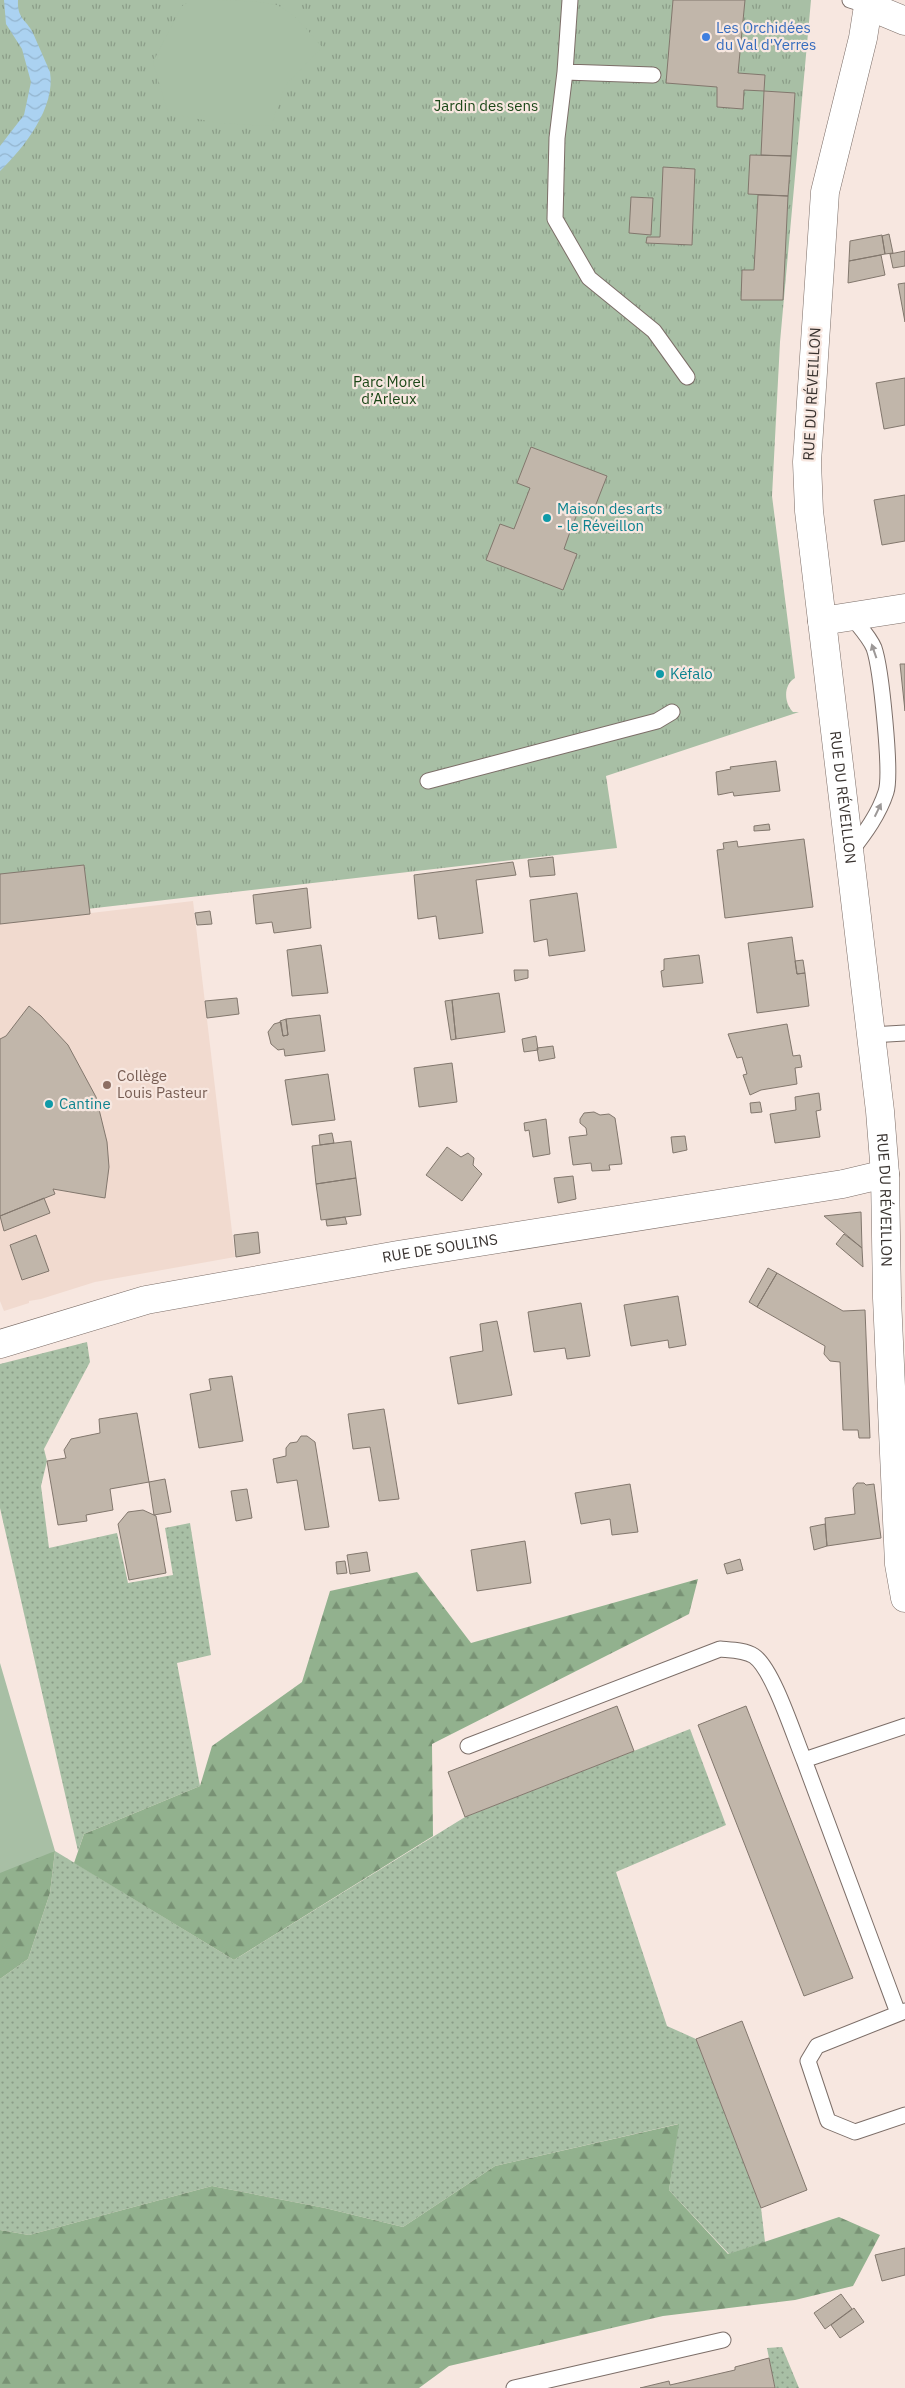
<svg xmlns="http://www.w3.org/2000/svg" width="905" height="2388" font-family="'IBM Plex Sans',sans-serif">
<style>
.built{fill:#f1dacf}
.grass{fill:url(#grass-dots)}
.forest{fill:url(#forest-firs)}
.park{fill:url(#park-tufts)}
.pitch{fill:#a8bfa5}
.water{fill:url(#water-waves)}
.building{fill:#c1b6aa;stroke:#82776d}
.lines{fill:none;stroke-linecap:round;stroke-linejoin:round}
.service-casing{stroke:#7c6e68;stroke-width:17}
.minor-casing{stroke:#7c6e68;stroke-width:29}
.service{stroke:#fff;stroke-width:15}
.minor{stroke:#fff;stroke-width:28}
.oneway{fill:#9c9897}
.shop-dot{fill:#3f7fe0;stroke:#f7e7e0;stroke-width:2}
.culture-dot{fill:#0f9aa8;stroke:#f7e7e0;stroke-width:2}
.education-dot{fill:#8d6e63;stroke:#f7e7e0;stroke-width:2}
.labels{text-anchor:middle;stroke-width:4.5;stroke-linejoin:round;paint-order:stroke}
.shop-label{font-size:15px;fill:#366cbe;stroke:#f7e7e0;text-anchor:start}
.park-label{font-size:15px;fill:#1b4717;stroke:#f7e7e0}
.street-label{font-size:15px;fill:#38322f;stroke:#f7e7e0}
.culture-label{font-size:15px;fill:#0d838f;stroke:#f7e7e0;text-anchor:start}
.education-label{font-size:15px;fill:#785e54;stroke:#f7e7e0;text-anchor:start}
</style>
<defs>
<pattern id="grass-dots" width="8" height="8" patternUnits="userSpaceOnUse" patternTransform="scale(1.25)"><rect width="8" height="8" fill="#a8bfa5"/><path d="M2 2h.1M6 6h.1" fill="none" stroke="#8a9c87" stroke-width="1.8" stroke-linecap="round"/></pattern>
<pattern id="forest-firs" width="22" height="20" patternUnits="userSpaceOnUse" patternTransform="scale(1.25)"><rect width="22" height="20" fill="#92b18e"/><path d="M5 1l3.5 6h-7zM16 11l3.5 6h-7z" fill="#789174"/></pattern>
<pattern id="park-tufts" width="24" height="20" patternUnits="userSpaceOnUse" patternTransform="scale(1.25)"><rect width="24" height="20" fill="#a8bfa5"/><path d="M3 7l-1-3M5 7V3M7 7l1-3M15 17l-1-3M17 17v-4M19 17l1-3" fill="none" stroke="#8a9c87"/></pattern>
<pattern id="water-waves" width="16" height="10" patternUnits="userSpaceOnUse" patternTransform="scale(1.25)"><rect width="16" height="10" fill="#abd2f1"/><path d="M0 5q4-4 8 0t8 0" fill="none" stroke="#94b5cf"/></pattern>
</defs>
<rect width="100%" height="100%" fill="#f7e7e0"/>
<!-- built -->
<path class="built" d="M 86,865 L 91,913 L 193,901 L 235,1257 L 95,1282 L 41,1299 L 29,1301 L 29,1303 L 4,1311 L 0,1301 L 0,874 Z"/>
<!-- grass -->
<path class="grass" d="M 87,1342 L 90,1362 L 44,1449 L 47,1461 L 41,1486 L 49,1548 L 117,1533 L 128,1583 L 173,1575 L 165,1528 L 190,1523 L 211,1655 L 177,1663 L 200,1786 L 84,1834 L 78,1851 L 0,1508 L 0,1364 Z
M 690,1729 L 726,1825 L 616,1872 L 667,2026 L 696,2039 L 761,2208 L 765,2242 L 729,2254 L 669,2190 L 678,2124 L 495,2166 L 403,2227 L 325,2208 L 212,2186 L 29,2235 L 0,2230 L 0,1979 L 28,1959 L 50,1893 L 55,1851 L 234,1960 L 465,1817 Z
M 782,2347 L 799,2388 L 775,2388 L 767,2348 Z"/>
<!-- forest -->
<path class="forest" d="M 417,1572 L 471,1643 L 698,1579 L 689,1614 L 432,1744 L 433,1836 L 234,1960 L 74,1863 L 84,1834 L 200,1786 L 212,1746 L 302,1682 L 330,1591 Z
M 55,1851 L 50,1893 L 28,1959 L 0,1979 L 0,1857 Z
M 679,2124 L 669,2190 L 728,2254 L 839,2217 L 880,2235 L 853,2286 L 795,2300 L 663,2316 L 449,2366 L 419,2388 L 0,2388 L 0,2230 L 29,2235 L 212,2186 L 325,2208 L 403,2227 L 495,2166 Z"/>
<!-- park -->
<path class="park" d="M 0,0 L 811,0 L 780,342 L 772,496 L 795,678 C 783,685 784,703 793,712 L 799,712 L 606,776 L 617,848 L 0,919 Z"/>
<!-- pitch -->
<path class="pitch" d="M 192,0 C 218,0 252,0 277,5 C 295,13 309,32 322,47 L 285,86 L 271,126 L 218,123 L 168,113 L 153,62 L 182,6 Z
M 0,1663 L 55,1851 L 0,1873 Z"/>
<!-- water -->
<path class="water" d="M 4,0 L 18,0 C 17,19 26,19 33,33 C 35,38 49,69 50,72 C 56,107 24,148 0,171 L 0,146 L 24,115 L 31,82 L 22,49 L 6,24 Z"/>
<!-- building -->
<path class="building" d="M 673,0 L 745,0 L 738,73 L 765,75 L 764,91 L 744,90 L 743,109 L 717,107 L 717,87 L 666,83 Z
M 764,91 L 795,93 L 791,156 L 761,155 Z
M 750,155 L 791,156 L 788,196 L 748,194 Z
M 663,167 L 695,169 L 692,245 L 646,243 L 647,237 L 660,237 Z
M 758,195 L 788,196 L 783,300 L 741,300 L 742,270 L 754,270 Z
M 631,197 L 653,198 L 651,235 L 629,233 Z
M 889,234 L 893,253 L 885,254 L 882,236 Z
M 882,235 L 885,254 L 849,261 L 850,241 Z
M 905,251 L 905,266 L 893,268 L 890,254 Z
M 881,255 L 885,275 L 848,283 L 849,261 Z
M 905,283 L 905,322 L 898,284 Z
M 905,378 L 905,425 L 884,429 L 876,383 Z
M 531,447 L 607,476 L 593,512 L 580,507 L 571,529 L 564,549 L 577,554 L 563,590 L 486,560 L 500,524 L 514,529 L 530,488 L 517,483 Z
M 905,495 L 905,541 L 882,545 L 874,500 Z
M 900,664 L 905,664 L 905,711 Z
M 776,761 L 780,791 L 734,796 L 733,792 L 718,795 L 716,772 L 731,769 L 730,767 Z
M 769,824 L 770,830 L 754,831 L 754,826 Z
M 804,839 L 813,907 L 725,918 L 717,850 L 724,849 L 723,843 L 737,841 L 738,847 Z
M 553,857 L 555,875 L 530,877 L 528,860 Z
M 513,862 L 516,875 L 476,880 L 483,933 L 439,939 L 436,916 L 418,919 L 414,875 Z
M 84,865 L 90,914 L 0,924 L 0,874 Z
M 307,888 L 311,928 L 274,933 L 272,922 L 256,924 L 253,895 Z
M 577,893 L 585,951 L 549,956 L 547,939 L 534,942 L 530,900 Z
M 210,911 L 212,924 L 197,925 L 195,913 Z
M 792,937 L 797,974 L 805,973 L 809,1006 L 757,1013 L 748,943 Z
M 321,945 L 328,993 L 292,996 L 287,950 Z
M 699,955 L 703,983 L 663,987 L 661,971 L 664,970 L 664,959 Z
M 803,960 L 805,973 L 797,974 L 795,961 Z
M 514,970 L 528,970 L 528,978 L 515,981 Z
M 499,993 L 505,1032 L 456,1039 L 452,1000 Z
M 237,998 L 239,1014 L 207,1018 L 205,1001 Z
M 452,1000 L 456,1039 L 451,1040 L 445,1001 Z
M 29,1006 L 41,1016 L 68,1045 L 96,1097 L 107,1142 L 109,1167 L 105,1198 L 53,1189 L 55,1194 L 0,1216 L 0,1039 L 6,1036 Z
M 320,1015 L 325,1051 L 285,1056 L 284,1049 L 278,1050 L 271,1044 L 268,1032 L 274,1024 L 281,1022 L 283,1036 L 288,1035 L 286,1019 Z
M 286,1019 L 288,1035 L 283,1036 L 280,1021 Z
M 787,1024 L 793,1056 L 800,1055 L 802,1067 L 795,1068 L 797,1084 L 761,1090 L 750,1095 L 743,1075 L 747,1074 L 742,1057 L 737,1058 L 728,1034 Z
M 536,1036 L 538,1050 L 524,1052 L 522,1039 Z
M 553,1046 L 555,1058 L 539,1061 L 537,1048 Z
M 452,1063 L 457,1102 L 419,1107 L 414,1068 Z
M 328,1074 L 335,1120 L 292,1125 L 285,1080 Z
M 819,1093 L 821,1110 L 816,1111 L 820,1137 L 775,1143 L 770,1114 L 796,1110 L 795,1097 Z
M 760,1102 L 762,1112 L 751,1113 L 750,1103 Z
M 594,1112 L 600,1115 L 609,1114 L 615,1118 L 622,1164 L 609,1165 L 610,1170 L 592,1171 L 591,1163 L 573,1165 L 569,1137 L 587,1135 L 586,1128 L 580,1123 L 580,1119 L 584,1113 Z
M 546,1119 L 550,1154 L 533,1157 L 529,1130 L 525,1131 L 524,1123 Z
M 332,1133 L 334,1143 L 320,1145 L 319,1135 Z
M 685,1136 L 687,1150 L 673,1153 L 671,1137 Z
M 351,1141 L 356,1178 L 316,1184 L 312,1146 Z
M 447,1147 L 461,1157 L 468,1153 L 474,1158 L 473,1165 L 482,1174 L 462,1201 L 426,1175 Z
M 573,1176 L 576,1199 L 558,1203 L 554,1178 Z
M 356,1178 L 361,1215 L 321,1220 L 316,1184 Z
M 44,1198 L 50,1213 L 4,1231 L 0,1216 Z
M 861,1212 L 862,1248 L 824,1216 Z
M 345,1217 L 347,1224 L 327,1226 L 326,1220 Z
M 258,1232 L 260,1253 L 236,1257 L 234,1235 Z
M 844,1234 L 862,1248 L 863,1267 L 836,1244 Z
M 36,1235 L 49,1271 L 22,1280 L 10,1245 Z
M 768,1268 L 777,1273 L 757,1307 L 749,1302 Z
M 777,1273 L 843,1311 L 865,1310 L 870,1438 L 859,1438 L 858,1430 L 843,1430 L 840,1362 L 830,1361 L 824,1354 L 825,1346 L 757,1307 Z
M 678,1296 L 686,1345 L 669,1348 L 668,1340 L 631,1346 L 624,1305 Z
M 581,1303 L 590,1356 L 567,1359 L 565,1348 L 534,1352 L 528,1312 Z
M 497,1321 L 512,1395 L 458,1404 L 450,1357 L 483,1351 L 480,1324 Z
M 232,1376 L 243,1441 L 199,1448 L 190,1394 L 211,1390 L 209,1379 Z
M 384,1409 L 399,1499 L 379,1501 L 370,1447 L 353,1449 L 348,1414 Z
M 137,1413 L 149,1482 L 110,1489 L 113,1510 L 86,1515 L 87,1521 L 58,1525 L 47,1461 L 66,1458 L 64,1450 L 71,1439 L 100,1433 L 99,1419 Z
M 301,1436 L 307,1436 L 315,1442 L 329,1527 L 305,1530 L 297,1480 L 277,1483 L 273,1459 L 286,1456 L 286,1448 L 290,1443 L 297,1442 Z
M 165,1479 L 171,1512 L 154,1515 L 149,1482 Z
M 857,1483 L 864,1483 L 866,1485 L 874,1484 L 881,1538 L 827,1546 L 825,1518 L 855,1514 L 853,1488 Z
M 630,1484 L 638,1532 L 612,1535 L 610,1519 L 581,1524 L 575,1493 Z
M 247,1489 L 252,1518 L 236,1521 L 231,1491 Z
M 143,1510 L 156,1516 L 166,1573 L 129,1580 L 118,1524 L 128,1512 Z
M 825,1524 L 827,1546 L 814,1550 L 810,1527 Z
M 525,1541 L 531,1583 L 477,1591 L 471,1550 Z
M 367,1552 L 370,1571 L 350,1574 L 347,1555 Z
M 740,1559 L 743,1570 L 727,1574 L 724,1564 Z
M 345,1561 L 347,1573 L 337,1574 L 336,1562 Z
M 617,1706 L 634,1751 L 465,1817 L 448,1772 Z
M 746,1706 L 853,1978 L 804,1996 L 698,1725 Z
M 742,2021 L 807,2190 L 761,2208 L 696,2039 Z
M 905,2248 L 905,2275 L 882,2281 L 875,2255 Z
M 841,2294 L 852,2309 L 825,2329 L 814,2313 Z
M 854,2308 L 864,2322 L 840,2338 L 831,2325 Z
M 769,2358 L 775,2388 L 640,2388 L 669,2381 L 670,2385 L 735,2370 L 735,2367 Z"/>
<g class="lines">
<!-- service casing -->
<g class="service-casing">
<path id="service" d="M 570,0 L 565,72 L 557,138 L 555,219 L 589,278 L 654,331 L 687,377
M 850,0 L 869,6
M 565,72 L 653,75
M 428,781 L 657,721 L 672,712
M 851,851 C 865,833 879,814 886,792 C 892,774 881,668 874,648 C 870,638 859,626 852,617
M 871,1035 L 905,1033
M 468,1746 L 720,1649 C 730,1650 745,1650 754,1656 C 773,1669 794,1736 804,1760 L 905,1726
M 804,1760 L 898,2013
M 905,2011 L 817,2046 L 808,2061 L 828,2121 L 855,2132 L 905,2115
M 514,2388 L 723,2340"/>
</g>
<!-- minor casing -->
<g class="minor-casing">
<g id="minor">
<path id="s1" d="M 869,0 L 863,38 L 825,192 L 807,462 L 809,511 L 880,1111 L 885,1174 L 887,1298 L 899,1564 L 905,1598"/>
<path d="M 869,6 L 905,21"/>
<path d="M 822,621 L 905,608"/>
<path id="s2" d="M 0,1344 L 146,1300 L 398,1255 L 843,1184 L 885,1174"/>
</g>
</g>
<!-- service -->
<use href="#service" class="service"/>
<!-- minor -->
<use href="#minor" class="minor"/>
</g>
<!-- one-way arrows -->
<defs><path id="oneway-solid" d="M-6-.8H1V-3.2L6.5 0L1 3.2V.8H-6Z" transform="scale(1.25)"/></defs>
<g class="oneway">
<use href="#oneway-solid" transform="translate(874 651) rotate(-109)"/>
<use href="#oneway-solid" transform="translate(878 810) rotate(-64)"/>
</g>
<!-- markers -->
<circle class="shop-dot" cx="706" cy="37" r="5"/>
<g class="culture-dot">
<circle cx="547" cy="518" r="5"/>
<circle cx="660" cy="674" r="5"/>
<circle cx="49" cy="1104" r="5"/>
</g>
<circle class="education-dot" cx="107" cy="1085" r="5"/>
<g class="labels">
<!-- shop labels -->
<g class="shop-label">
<text x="716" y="33">Les Orchidées<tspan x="716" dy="17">du Val d'Yerres</tspan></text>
</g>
<!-- park labels -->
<g class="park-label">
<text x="486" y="111">Jardin des sens</text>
<text x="389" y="387">Parc Morel<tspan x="389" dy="17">d’Arleux</tspan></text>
</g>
<!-- street labels -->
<g class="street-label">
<text transform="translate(812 394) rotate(-87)" y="5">RUE DU RÉVEILLON</text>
<text dy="5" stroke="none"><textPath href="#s1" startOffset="805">RUE DU RÉVEILLON</textPath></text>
<text dy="5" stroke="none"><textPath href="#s1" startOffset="1210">RUE DU RÉVEILLON</textPath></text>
<text dy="5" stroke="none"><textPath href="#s2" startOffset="451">RUE DE SOULINS</textPath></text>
</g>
<!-- culture labels -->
<g class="culture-label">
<text x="557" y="514">Maison des arts<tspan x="557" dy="17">- le Réveillon</tspan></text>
<text x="670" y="679">Kéfalo</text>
<text x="59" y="1109">Cantine</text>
</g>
<!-- education labels -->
<g class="education-label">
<text x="117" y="1081">Collège<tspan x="117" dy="17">Louis Pasteur</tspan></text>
</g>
</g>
</svg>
